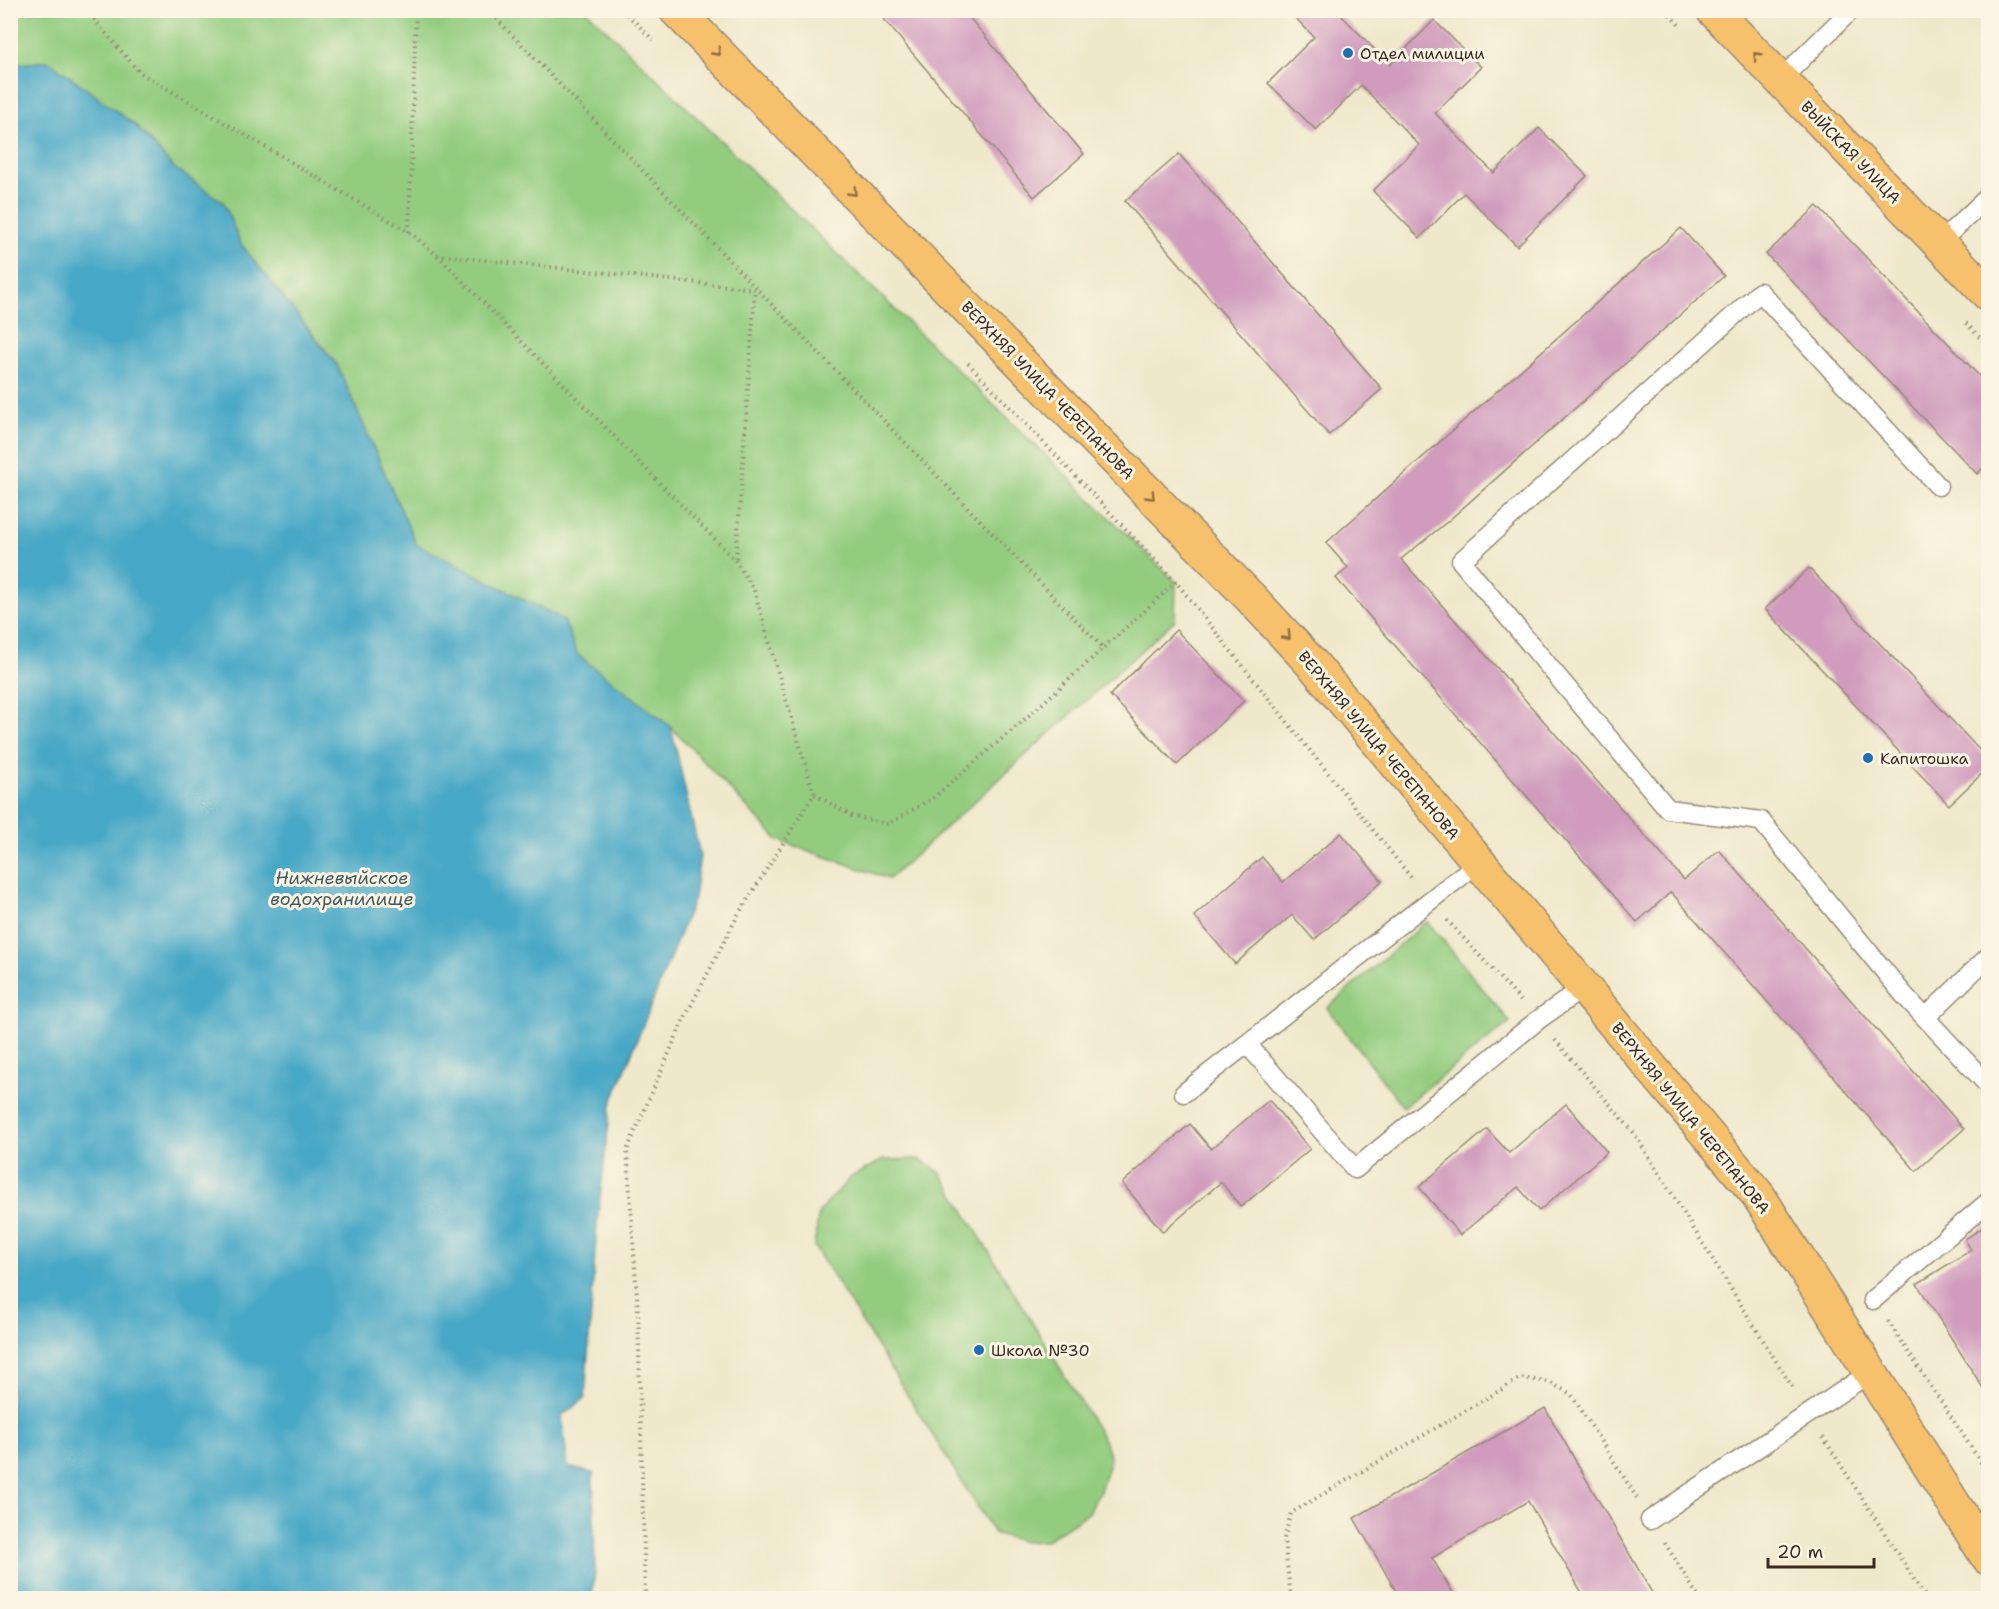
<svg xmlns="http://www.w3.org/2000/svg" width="1999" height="1609" font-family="'Shantell Sans',sans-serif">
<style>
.green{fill:#93cc7f;stroke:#677b4e;stroke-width:1.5}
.water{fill:#47a7c6;stroke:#416872;stroke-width:1.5}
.building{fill:#d09bbd}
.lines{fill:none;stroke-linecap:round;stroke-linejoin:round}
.service-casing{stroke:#958974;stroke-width:21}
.primary-casing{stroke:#958974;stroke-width:36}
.path{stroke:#958974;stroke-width:4;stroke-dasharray:1.5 4.5;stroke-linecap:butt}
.service{stroke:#fff;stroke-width:18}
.primary{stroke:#f7c06c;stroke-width:33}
.oneway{stroke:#906e41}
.poi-dot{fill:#1f6fb2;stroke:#fcf5e5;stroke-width:2}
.labels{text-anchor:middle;stroke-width:6;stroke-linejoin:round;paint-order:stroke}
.poi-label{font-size:16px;fill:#3b2a1e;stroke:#fcf5e5;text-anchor:start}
.street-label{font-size:16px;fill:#3b2a1e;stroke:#fcf5e5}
.water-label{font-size:18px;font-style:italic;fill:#405c61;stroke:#fcf5e5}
</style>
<rect width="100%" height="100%" fill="#fcf5e5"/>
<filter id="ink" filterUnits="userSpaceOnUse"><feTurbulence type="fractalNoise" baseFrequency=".0167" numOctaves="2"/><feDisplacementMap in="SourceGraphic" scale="12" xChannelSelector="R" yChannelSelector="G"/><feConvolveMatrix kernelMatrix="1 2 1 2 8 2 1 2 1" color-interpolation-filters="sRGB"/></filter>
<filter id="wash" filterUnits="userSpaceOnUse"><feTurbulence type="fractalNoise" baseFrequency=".008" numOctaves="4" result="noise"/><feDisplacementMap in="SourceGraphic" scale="24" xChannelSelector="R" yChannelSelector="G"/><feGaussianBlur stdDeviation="1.35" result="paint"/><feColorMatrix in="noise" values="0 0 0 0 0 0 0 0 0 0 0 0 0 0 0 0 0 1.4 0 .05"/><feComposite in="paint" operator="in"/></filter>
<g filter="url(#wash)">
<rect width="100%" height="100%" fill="#efe8cb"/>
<!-- green -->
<path class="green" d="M 10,11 L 587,11 L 1176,582 L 1175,620 L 889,879 L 778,840 L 671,727 L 577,654 L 563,620 L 416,544 L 337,365 L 240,243 L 224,203 L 173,167 L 135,125 L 49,61 L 11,65 Z
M 1427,921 L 1510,1022 L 1403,1107 L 1327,1008 Z
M 919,1159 L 941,1173 L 1104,1440 L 1110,1459 L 1100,1491 L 1087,1514 L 1045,1541 L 1024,1542 L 994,1533 L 814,1246 L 819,1212 L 851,1177 L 883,1160 Z"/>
<!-- water -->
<path class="water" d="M 49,61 L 135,125 L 173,167 L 224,203 L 240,243 L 337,365 L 416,544 L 564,620 L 577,654 L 671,727 L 700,856 L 694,898 L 611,1105 L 597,1224 L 585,1398 L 562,1416 L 568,1467 L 593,1473 L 595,1572 L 592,1598 L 11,1598 L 10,65 Z"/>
<g id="blocks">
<!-- building -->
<path class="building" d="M 876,10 L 963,10 L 1084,154 L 1034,197 Z
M 1288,10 L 1336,10 L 1390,65 L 1434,20 L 1481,67 L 1435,113 L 1494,173 L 1539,128 L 1587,176 L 1517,246 L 1464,193 L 1420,238 L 1373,191 L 1419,145 L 1361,85 L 1316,130 L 1268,83 L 1314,37 Z
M 1179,154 L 1382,389 L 1329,435 L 1125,201 Z
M 1817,206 L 1988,385 L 1988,463 L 1977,474 L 1766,254 Z
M 1681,228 L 1724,276 L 1447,522 L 1401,559 L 1684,880 L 1719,850 L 1964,1129 L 1916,1171 L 1671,892 L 1637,922 L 1336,578 L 1348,568 L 1326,543 Z
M 1809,568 L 1988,759 L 1988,768 L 1949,805 L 1765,609 Z
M 1176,630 L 1244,701 L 1177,765 L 1110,695 Z
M 1341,833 L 1382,881 L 1314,940 L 1292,915 L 1235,964 L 1194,916 L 1262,857 L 1283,882 Z
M 1269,1100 L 1310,1149 L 1241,1207 L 1221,1182 L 1163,1232 L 1122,1183 L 1190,1124 L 1211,1149 Z
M 1566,1104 L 1607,1152 L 1539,1211 L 1518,1187 L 1460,1235 L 1419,1187 L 1487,1129 L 1509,1153 Z
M 1988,1224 L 1988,1396 L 1917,1284 L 1971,1250 L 1965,1239 Z
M 1545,1408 L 1655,1598 L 1585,1598 L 1528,1501 L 1432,1558 L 1456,1598 L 1400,1598 L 1354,1518 Z"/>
</g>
</g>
<g filter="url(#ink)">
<use href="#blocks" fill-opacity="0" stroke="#958974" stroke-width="1.5"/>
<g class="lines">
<!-- service casing -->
<g class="service-casing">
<path id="service" d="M 1780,80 L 1851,10
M 1939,243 L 1988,197
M 1938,486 L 1760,292 L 1461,561 L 1668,809 L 1761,821 L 1904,995 L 1988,1085
M 1925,1018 L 1988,957
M 1248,1045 L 1355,1169 L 1538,1020 L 1583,988
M 1184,1093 L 1478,863
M 1873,1300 L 1988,1202
M 1650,1520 L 1871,1372"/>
</g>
<!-- primary casing -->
<g class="primary-casing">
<path id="primary" d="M 676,10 L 1250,597 L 1315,667 L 1758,1195 L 1988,1558
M 1713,10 L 1988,294"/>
</g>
<!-- path -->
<path class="path" d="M 86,10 L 139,72 L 409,232 L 437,255 L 736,561 L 754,590 L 814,794
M 488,10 L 1103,648
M 623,10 L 653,40
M 1666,10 L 1680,26
M 409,232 L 416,10
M 437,255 L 755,289 L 736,560
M 1966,323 L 1988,346
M 968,363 L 1176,582 L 1413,880
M 1447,920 L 1521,1001
M 1555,1040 L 1634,1133 L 1794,1390
M 1888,1321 L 1988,1473
M 1823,1437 L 1926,1598
M 1665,1543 L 1699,1598
M 645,1598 L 638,1311 L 627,1150 L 683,1021 L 738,915 L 814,794 L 852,816 L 888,824 L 932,799 L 1032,713 L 1176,582
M 1291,1598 L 1284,1539 L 1291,1513 L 1521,1378 L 1549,1382 L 1571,1394 L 1637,1498"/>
<!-- service -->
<use href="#service" class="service"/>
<!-- primary -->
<use href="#primary" class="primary"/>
</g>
<!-- one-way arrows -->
<defs><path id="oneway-chevron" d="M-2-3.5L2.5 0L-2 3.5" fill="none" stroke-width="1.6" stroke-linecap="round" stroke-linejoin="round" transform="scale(1.5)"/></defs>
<g class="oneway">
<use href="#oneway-chevron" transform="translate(717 52) rotate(46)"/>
<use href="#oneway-chevron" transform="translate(1757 56) rotate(-134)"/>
<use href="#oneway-chevron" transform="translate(853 192) rotate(46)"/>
<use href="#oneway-chevron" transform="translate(1151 496) rotate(46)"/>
<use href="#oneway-chevron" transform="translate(1287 636) rotate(47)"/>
</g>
</g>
<!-- markers -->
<g class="poi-dot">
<circle cx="1348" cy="53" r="6"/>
<circle cx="1868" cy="758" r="6"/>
<circle cx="979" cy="1350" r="6"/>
</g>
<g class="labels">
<!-- poi labels -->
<g class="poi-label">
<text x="1360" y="59">Отдел милиции</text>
<text x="1880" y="764">Капитошка</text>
<text x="991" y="1356">Школа №30</text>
</g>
<!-- street labels -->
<g class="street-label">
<text transform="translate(1851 152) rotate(46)" y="6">ВЫЙСКАЯ УЛИЦА</text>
<text transform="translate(1048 390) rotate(46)" y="6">ВЕРХНЯЯ УЛИЦА ЧЕРЕПАНОВА</text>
<text transform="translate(1379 745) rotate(50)" y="6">ВЕРХНЯЯ УЛИЦА ЧЕРЕПАНОВА</text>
<text transform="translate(1691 1118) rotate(51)" y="6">ВЕРХНЯЯ УЛИЦА ЧЕРЕПАНОВА</text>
</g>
<!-- water labels -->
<g class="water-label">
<text x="342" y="884">Нижневыйское<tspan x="342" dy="21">водохранилище</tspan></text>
</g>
</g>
<!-- margin -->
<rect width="1999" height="1609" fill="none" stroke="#fcf5e5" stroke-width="36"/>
<!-- scale -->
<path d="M1768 1558v9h106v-9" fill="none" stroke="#3b2a1e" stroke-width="3"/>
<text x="1777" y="1558" font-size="18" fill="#3b2a1e" stroke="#fcf5e5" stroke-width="4.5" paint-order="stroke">20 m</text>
</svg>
